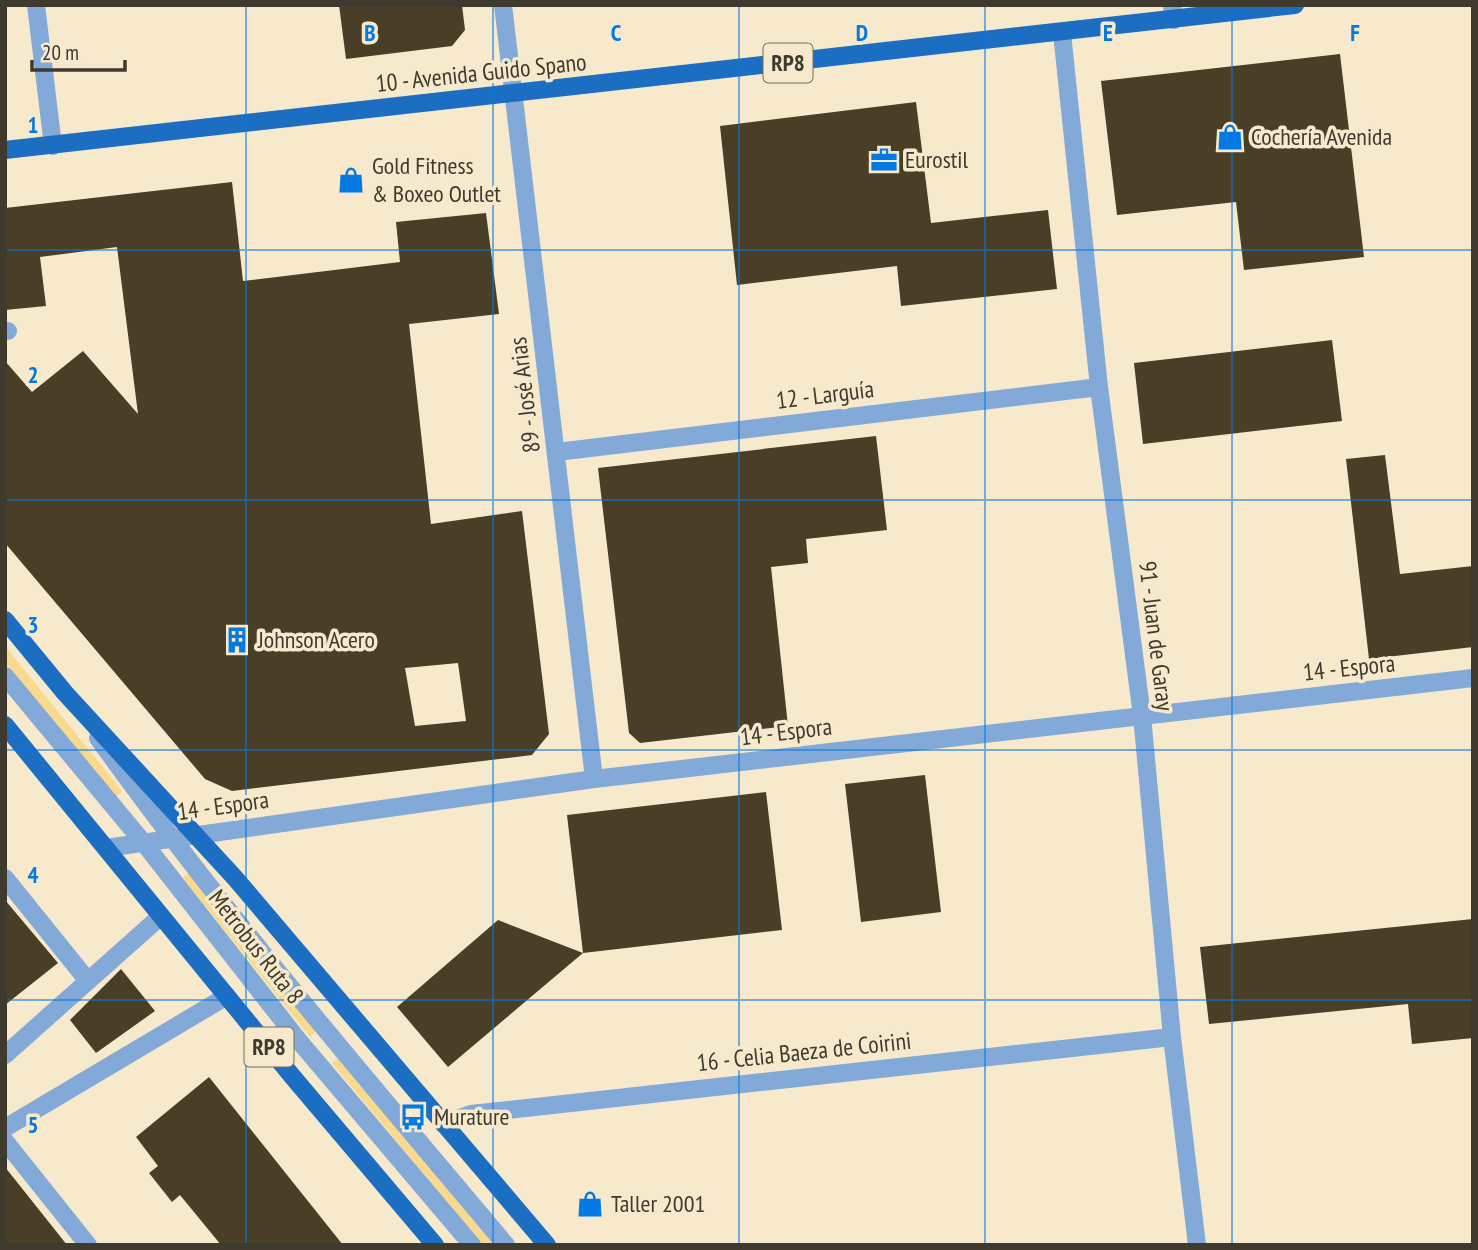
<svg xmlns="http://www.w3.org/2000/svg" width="1478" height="1250" font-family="'PT Sans Narrow',sans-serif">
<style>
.grass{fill:#f9d98e}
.building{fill:#493e26;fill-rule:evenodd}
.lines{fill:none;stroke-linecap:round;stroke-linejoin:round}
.lane{stroke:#83a9d8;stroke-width:18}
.street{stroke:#83a9d8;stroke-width:18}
.primary{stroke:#1c6ec2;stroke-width:18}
.grid{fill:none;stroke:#037ae1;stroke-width:2;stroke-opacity:0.55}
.labels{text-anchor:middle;stroke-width:7;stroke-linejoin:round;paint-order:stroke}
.shield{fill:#f6e9cc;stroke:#766e5d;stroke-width:2}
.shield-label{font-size:23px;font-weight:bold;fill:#3f3a2e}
.street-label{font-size:24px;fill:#3f3a2e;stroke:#f6e9cc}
.poi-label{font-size:24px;fill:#3f3a2e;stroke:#f6e9cc;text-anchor:start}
.grid-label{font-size:23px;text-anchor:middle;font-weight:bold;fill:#037ae1;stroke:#f6e9cc;stroke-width:7;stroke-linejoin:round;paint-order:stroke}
</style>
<rect width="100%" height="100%" fill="#f6e9cc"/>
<!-- grass -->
<path class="grass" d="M 5,646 L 122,791 L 115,798 L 5,662 Z
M 189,873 L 316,1031 L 310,1037 L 183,878 Z
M 338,1058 L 494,1245 L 482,1245 L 332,1063 Z"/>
<!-- building -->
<path class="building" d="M 339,5 L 462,5 L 465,30 L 452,46 L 346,59 Z
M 1340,54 L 1364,257 L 1244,270 L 1236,202 L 1117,215 L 1101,81 Z
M 916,102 L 931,223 L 1048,210 L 1057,289 L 901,306 L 897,266 L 737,285 L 720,126 Z
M 232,182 L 243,281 L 400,262 L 396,222 L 486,213 L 499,314 L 409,324 L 431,524 L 522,511 L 549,734 L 532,755 L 232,791 L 205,779 L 5,543 L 5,361 L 32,392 L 83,351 L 138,414 L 117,247 L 40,257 L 46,306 L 5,310 L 5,208 ZM 458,663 L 466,721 L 415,726 L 405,668 Z
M 1332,340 L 1342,421 L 1143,444 L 1134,363 Z
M 876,436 L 887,530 L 806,539 L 808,563 L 771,567 L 788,726 L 640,743 L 629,733 L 598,468 Z
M 1385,455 L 1400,574 L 1473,566 L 1473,647 L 1369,659 L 1346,459 Z
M 925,775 L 941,912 L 861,922 L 845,784 Z
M 766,792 L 782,930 L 583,953 L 567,815 Z
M 5,900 L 58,963 L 5,1005 Z
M 1473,919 L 1473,1038 L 1412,1044 L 1408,1004 L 1209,1024 L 1200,947 Z
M 498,920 L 583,953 L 448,1067 L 397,1007 Z
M 121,969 L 155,1011 L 96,1053 L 70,1020 Z
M 209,1077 L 343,1245 L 221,1245 L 180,1195 L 172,1202 L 149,1173 L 158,1166 L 136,1137 Z
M 5,1167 L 67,1245 L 5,1245 Z"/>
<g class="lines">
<!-- lane -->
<path class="lane" d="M 5,331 L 8,331
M 5,676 L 143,842 L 299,1041 L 472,1245
M 98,738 C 224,914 366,1078 506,1245
M 5,878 L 88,981
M 5,1055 L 161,916
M 5,1128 L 227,996
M 5,1141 L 88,1245"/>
<!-- street -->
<path class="street" d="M 36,5 L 53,146
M 503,5 L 594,779
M 1172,5 L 1174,20
M 1062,33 L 1099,387 L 1142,716 L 1172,1037 L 1197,1245
M 557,452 L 1099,387
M 106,848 L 594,779 L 1473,678
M 443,1124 L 471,1114 L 1172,1037"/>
<!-- primary -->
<path class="primary" d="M 5,150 L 1295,5
M 5,620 L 65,693 L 235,878 L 547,1245
M 5,725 L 292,1076 L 435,1245"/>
</g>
<!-- grid -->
<path class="grid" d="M 246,5 L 246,1245M 493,5 L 493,1245M 739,5 L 739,1245M 985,5 L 985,1245M 1232,5 L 1232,1245M 5,250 L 1473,250M 5,500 L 1473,500M 5,750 L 1473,750M 5,1000 L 1473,1000"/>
<!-- icons -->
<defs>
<g id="shop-bare" transform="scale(2.1)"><path d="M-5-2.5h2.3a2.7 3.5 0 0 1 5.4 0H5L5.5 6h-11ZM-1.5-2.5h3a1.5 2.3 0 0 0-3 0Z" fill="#037ae1" stroke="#f6e9cc" stroke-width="2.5" paint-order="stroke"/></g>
<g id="office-bare" transform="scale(2.1)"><path d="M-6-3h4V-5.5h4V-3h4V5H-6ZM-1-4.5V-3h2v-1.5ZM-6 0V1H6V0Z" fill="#037ae1" stroke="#f6e9cc" stroke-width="2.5" paint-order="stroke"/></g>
<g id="building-bare" transform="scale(2.1)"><path d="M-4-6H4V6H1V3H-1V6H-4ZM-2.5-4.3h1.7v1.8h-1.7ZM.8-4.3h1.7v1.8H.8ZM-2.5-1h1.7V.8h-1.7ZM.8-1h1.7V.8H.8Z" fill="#037ae1" stroke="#f6e9cc" stroke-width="2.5" paint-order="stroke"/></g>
<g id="bus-bare" transform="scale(2.1)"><path d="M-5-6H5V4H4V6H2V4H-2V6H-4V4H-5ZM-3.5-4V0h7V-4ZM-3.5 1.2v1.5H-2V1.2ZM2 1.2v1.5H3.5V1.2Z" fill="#037ae1" stroke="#f6e9cc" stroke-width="2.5" paint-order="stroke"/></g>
</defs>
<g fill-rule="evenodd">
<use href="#shop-bare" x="1230" y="137"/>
<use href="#office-bare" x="884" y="160"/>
<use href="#shop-bare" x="351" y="180"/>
<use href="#building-bare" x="237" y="640"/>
<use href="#bus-bare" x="413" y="1117"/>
<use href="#shop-bare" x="590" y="1204"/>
</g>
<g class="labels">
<!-- shield labels -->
<g class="shield">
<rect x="763.5" y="43.5" width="49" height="39" rx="5"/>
<rect x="244.5" y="1027.5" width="49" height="39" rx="5"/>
</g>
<g class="shield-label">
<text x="788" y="71">RP8</text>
<text x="269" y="1055">RP8</text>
</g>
<!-- street labels -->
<g class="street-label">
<text transform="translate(481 73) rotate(-6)" y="8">10 - Avenida Guido Spano</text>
<text transform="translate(525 395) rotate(-97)" y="8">89 - José Arias</text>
<text transform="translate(825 395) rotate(-7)" y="8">12 - Larguía</text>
<text transform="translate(1156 636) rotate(83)" y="8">91 - Juan de Garay</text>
<text transform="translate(1349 668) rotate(-6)" y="8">14 - Espora</text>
<text transform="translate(786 732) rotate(-7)" y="8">14 - Espora</text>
<text transform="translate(223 806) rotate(-8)" y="8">14 - Espora</text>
<text transform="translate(256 947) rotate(52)" y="8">Metrobus Ruta 8</text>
<text transform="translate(804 1052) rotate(-6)" y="8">16 - Celia Baeza de Coirini</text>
</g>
<!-- poi labels -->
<g class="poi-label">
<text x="1251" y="145">Cochería Avenida</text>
<text x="905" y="168">Eurostil</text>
<text x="372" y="174">Gold Fitness<tspan x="372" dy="28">&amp; Boxeo Outlet</tspan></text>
<text x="258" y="648">Johnson Acero</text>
<text x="434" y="1125">Murature</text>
<text x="611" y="1212">Taller 2001</text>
</g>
</g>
<g class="grid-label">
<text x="370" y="41">B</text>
<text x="616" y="41">C</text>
<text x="862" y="41">D</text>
<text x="1108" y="41">E</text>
<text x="1355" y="41">F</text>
<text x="33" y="133">1</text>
<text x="33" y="383">2</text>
<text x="33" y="633">3</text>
<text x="33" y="883">4</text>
<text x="33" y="1133">5</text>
</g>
<!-- border -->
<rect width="1478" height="1250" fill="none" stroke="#3f3a2e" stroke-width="14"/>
<!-- scale -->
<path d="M32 60v10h93v-10" fill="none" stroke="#3f3a2e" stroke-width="3.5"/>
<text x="42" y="60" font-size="21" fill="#3f3a2e" stroke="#f6e9cc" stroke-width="5" paint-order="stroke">20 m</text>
</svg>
